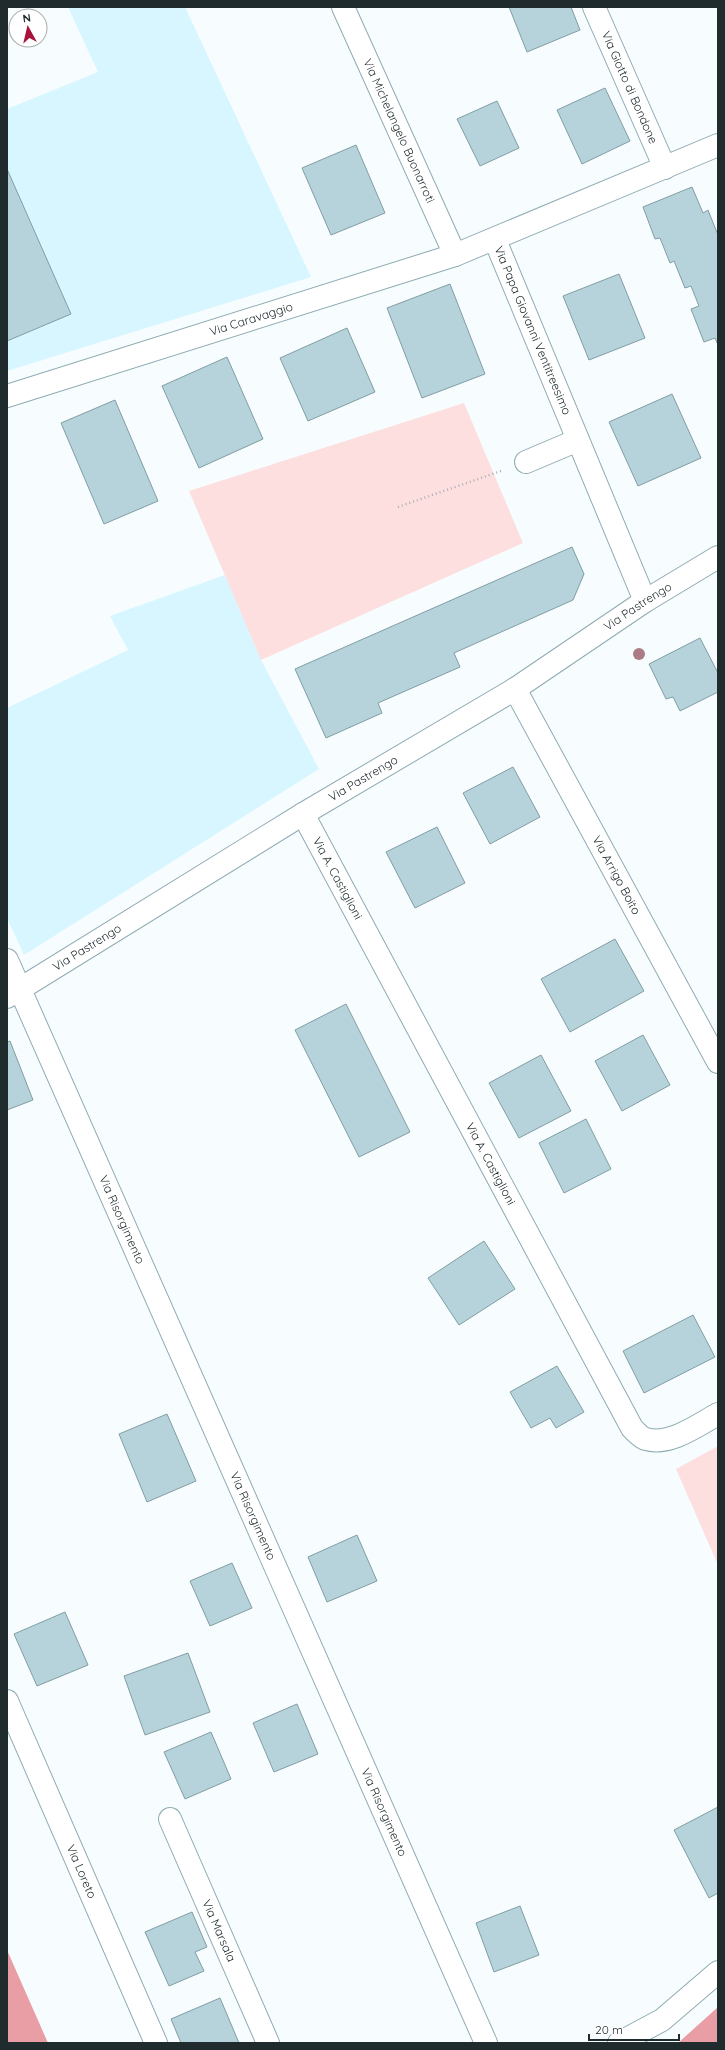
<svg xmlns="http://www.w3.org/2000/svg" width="725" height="2050" font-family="Quicksand,sans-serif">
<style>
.built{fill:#d7f6ff}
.green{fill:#fddfe0}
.forest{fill:#e99da4}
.building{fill:#b6d3db;stroke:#819da4}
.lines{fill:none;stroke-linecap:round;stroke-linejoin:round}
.minor-casing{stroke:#8fabb3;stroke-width:24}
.path{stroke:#a9b1b3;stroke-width:2.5;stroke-dasharray:1 3;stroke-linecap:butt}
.minor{stroke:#fff;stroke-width:22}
.tree{fill:#ab7c88}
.labels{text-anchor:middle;stroke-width:3;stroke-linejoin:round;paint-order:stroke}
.street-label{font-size:12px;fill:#202b2e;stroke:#fff}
</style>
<rect width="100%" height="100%" fill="#f7fdfe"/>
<!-- built -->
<path class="built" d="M 68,7 L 185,7 L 311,277 L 7,371 L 7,109 L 98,72 Z
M 225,575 L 261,660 L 319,769 L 24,955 L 7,918 L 7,708 L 128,650 L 110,616 Z"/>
<!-- green -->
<path class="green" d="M 464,403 L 523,543 L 261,660 L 189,491 Z
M 718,1446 L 718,1565 L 676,1469 Z"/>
<!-- forest -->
<path class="forest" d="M 7,1950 L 48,2043 L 7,2043 Z
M 718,2007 L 718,2043 L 678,2043 Z"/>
<!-- building -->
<path class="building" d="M 509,7 L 571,7 L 580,30 L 527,52 Z
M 605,88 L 630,141 L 582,164 L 557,110 Z
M 497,101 L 519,148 L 480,166 L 457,119 Z
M 356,145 L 385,213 L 331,235 L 302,168 Z
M 7,169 L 71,314 L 7,341 Z
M 692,187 L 703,213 L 708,210 L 718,235 L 718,345 L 715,338 L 704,342 L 691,309 L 699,306 L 691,286 L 685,288 L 674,261 L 670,263 L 660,238 L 655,239 L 643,207 Z
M 619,274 L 645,338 L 589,360 L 563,296 Z
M 450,284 L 485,374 L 422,398 L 387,308 Z
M 347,328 L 375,392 L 308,421 L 280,358 Z
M 227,357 L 263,439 L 199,468 L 162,386 Z
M 672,394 L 701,458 L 638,486 L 609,422 Z
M 115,400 L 158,501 L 104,524 L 61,423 Z
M 572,547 L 584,574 L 573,600 L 454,653 L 460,667 L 378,703 L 382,713 L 326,738 L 295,669 Z
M 700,638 L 718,673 L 718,692 L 680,711 L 673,697 L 666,699 L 649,664 Z
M 513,767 L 540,817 L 490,844 L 463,793 Z
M 437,827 L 465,883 L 415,908 L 386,852 Z
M 615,939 L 644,991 L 570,1032 L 541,979 Z
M 346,1004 L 410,1132 L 359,1157 L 295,1030 Z
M 643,1035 L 670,1085 L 622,1111 L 595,1061 Z
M 10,1041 L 33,1100 L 7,1110 L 7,1042 Z
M 541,1055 L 571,1111 L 519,1138 L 489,1083 Z
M 586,1119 L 611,1169 L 564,1193 L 539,1143 Z
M 484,1241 L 515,1289 L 459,1325 L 428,1278 Z
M 693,1315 L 715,1357 L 644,1393 L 623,1351 Z
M 557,1366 L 584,1412 L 556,1428 L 550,1418 L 531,1428 L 510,1392 Z
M 167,1414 L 196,1481 L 147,1502 L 119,1434 Z
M 357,1535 L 377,1581 L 327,1602 L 308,1557 Z
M 232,1563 L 252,1608 L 210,1626 L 190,1581 Z
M 65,1612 L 88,1665 L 37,1686 L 14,1634 Z
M 188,1653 L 210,1712 L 145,1735 L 124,1676 Z
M 297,1704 L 318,1754 L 274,1772 L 253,1723 Z
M 211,1732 L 231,1779 L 185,1799 L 164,1752 Z
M 718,1807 L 718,1893 L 709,1898 L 674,1830 Z
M 520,1906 L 539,1955 L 494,1972 L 476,1923 Z
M 192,1912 L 207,1947 L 195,1952 L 204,1971 L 169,1986 L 145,1932 Z
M 220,1998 L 239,2043 L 181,2043 L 171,2019 Z"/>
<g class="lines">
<!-- minor casing -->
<g class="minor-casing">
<g id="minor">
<path id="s1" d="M 343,7 L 455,255"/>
<path id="s2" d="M 594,7 L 665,168"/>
<path id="s3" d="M 495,240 L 645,601"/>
<path id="s4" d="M 7,396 L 455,255 L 718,145"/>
<path d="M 526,462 L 578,440"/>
<path id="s5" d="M 515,689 L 718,1062"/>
<path id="s6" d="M 303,814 L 632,1428 C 636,1432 641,1438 646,1439 C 670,1446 698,1425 718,1414"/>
<path id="s7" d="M 7,960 L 486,2043"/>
<path id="s8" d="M 7,997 L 303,814 L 515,689 L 645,601 L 718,557"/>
<path id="s9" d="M 7,1701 L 156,2043"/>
<path id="s10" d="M 170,1819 L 268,2043"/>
<path d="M 619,2043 L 662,2020 L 718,1972"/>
</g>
</g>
<!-- path -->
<path class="path" d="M 398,507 L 501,471"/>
<!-- minor -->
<use href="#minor" class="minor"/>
</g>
<!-- trees -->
<circle class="tree" cx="639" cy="654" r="6"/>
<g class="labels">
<!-- street labels -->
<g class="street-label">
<text dy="4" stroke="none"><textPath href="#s2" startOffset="88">Via Giotto di Bondone</textPath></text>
<text dy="4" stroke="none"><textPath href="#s1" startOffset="136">Via Michelangelo Buonarroti</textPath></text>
<text dy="4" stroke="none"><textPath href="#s4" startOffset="256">Via Caravaggio</textPath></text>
<text dy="4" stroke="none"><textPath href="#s3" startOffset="98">Via Papa Giovanni Ventitreesimo</textPath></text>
<text dy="4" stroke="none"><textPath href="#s8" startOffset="742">Via Pastrengo</textPath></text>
<text dy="4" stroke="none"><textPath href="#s8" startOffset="418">Via Pastrengo</textPath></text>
<text dy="4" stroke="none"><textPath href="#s5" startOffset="212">Via Arrigo Boito</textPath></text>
<text dy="4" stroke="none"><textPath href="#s6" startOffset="73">Via A. Castiglioni</textPath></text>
<text dy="4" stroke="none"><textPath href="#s8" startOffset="94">Via Pastrengo</textPath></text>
<text dy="4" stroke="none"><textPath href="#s6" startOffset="397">Via A. Castiglioni</textPath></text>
<text dy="4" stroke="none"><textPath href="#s7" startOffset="284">Via Risorgimento</textPath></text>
<text dy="4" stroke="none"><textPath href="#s7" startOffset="608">Via Risorgimento</textPath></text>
<text dy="4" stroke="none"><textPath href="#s7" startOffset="932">Via Risorgimento</textPath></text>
<text dy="4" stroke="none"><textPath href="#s9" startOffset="186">Via Loreto</textPath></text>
<text dy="4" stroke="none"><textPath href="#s10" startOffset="122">Via Marsala</textPath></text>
</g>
</g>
<!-- border -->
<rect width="725" height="2050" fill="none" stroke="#202b2e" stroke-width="16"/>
<!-- north arrow -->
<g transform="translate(28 28) rotate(352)"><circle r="19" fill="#ffffff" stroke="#a6aaab"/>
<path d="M0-3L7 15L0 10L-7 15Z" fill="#a9123c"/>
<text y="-6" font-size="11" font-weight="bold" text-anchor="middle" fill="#202b2e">N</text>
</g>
<!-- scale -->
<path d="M589 2034v6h90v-6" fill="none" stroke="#202b2e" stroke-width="2"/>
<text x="595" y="2034" font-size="12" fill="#202b2e" stroke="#ffffff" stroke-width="3" paint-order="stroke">20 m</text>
</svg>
